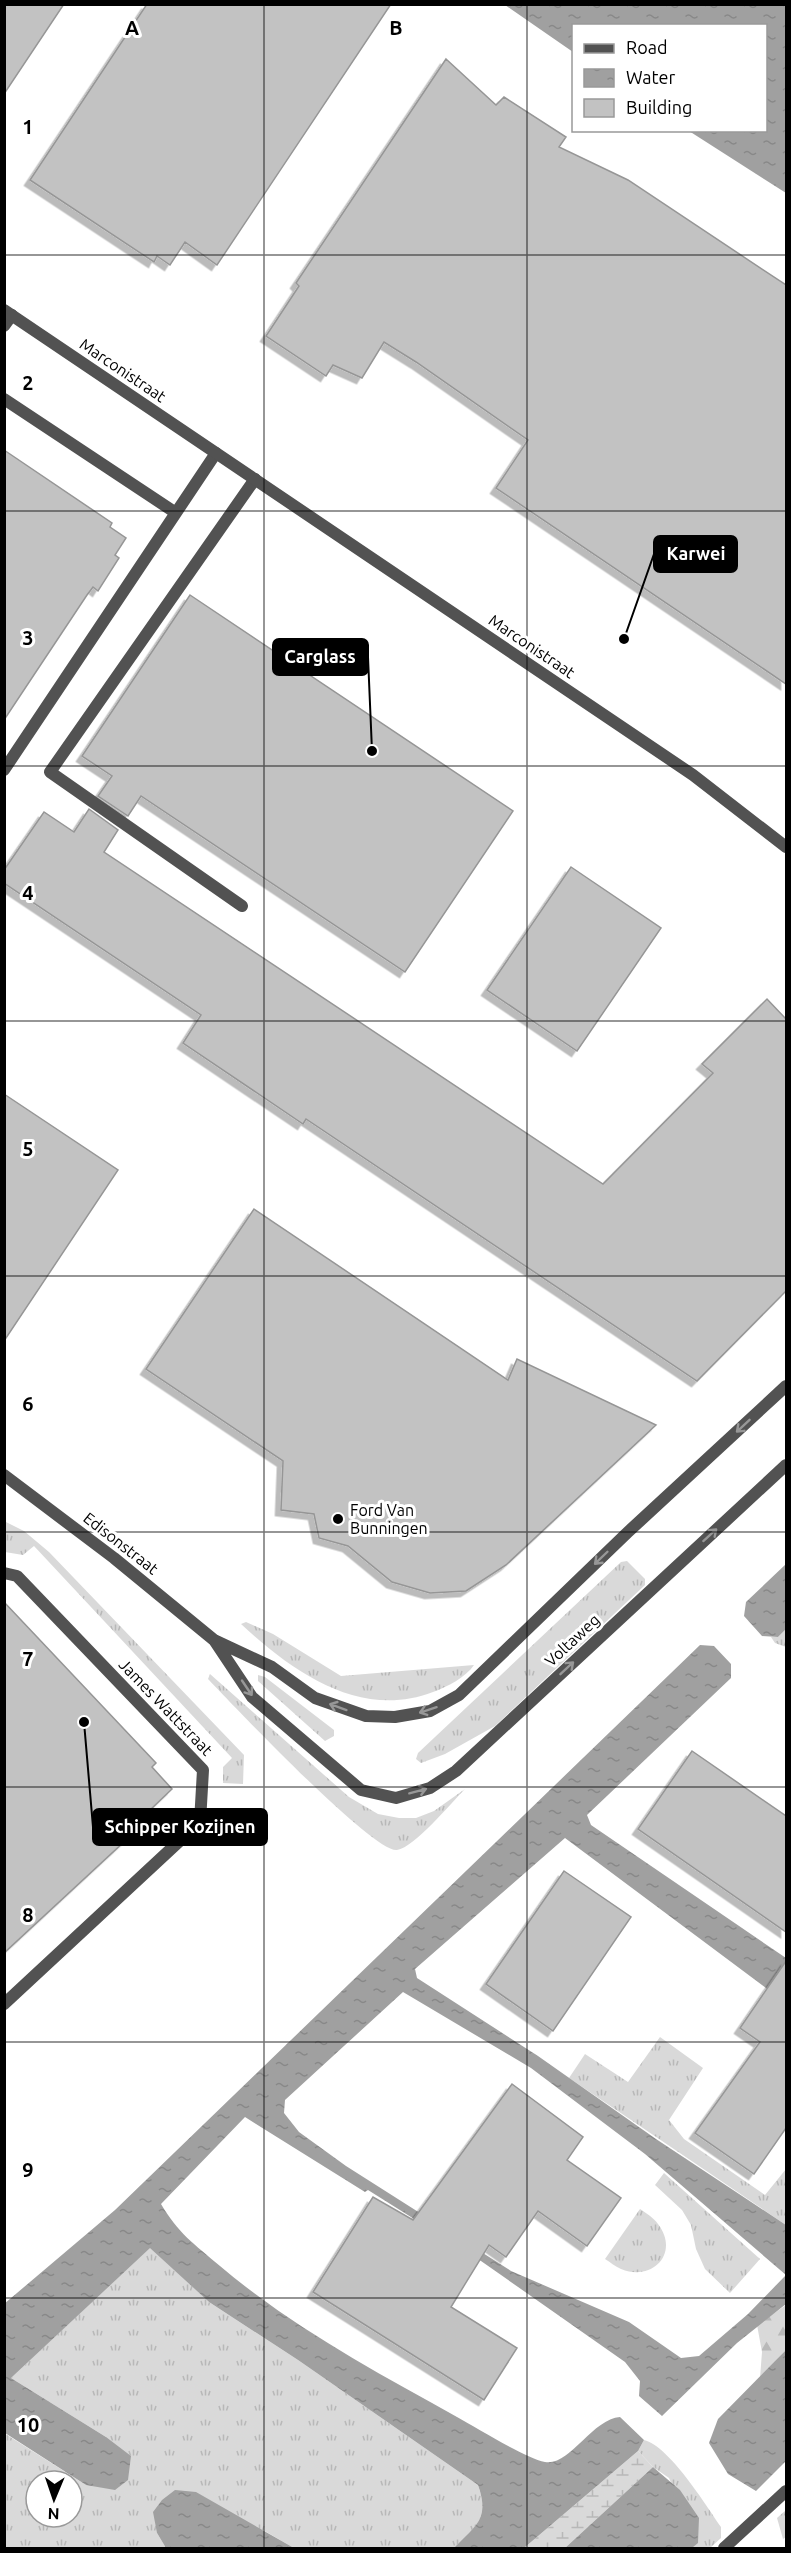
<svg xmlns="http://www.w3.org/2000/svg" width="791" height="2553" font-family="Ubuntu,sans-serif">
<style>
.grass{fill:url(#grass-tufts);fill-rule:evenodd}
.forest{fill:url(#forest-firs)}
.wetland{fill:url(#wetland-marsh)}
.water{fill:url(#water-ripples);fill-rule:evenodd}
.building{fill:#c2c2c2;stroke:#969696;stroke-width:1.5;filter:url(#shadow)}
.lines{fill:none;stroke-linecap:round;stroke-linejoin:round}
.lane{stroke:#525252;stroke-width:12}
.street{stroke:#525252;stroke-width:12}
.oneway{stroke:#979797}
.grid{fill:none;stroke:#000;stroke-width:1.5;stroke-opacity:0.55}
.poi-dot{fill:#000;stroke:#fff;stroke-width:2}
.labels{text-anchor:middle;stroke-width:6;stroke-linejoin:round;paint-order:stroke}
.street-label{font-size:16px;fill:#000;stroke:#fff}
.poi-label{font-size:16px;fill:#000;stroke:#fff;text-anchor:start}
.grid-label{font-size:20px;text-anchor:middle;font-weight:bold;fill:#000;stroke:#fff;stroke-width:6;stroke-linejoin:round;paint-order:stroke}
.leader{fill:none;stroke:#000;stroke-width:2}
.callout-dot{fill:#000;stroke:#fff;stroke-width:2}
.callout{fill:#000;stroke:#000;stroke-width:2}
.callout-label{font-size:18px;text-anchor:middle;font-weight:bold;fill:#fff}
</style>
<defs>
<pattern id="grass-tufts" width="24" height="20" patternUnits="userSpaceOnUse" patternTransform="scale(1.5)"><rect width="24" height="20" fill="#d9d9d9"/><path d="M3 7l-1-3M5 7V3M7 7l1-3M15 17l-1-3M17 17v-4M19 17l1-3" fill="none" stroke="#b8b8b8"/></pattern>
<pattern id="forest-firs" width="22" height="20" patternUnits="userSpaceOnUse" patternTransform="scale(1.5)"><rect width="22" height="20" fill="#d9d9d9"/><path d="M5 1l3.5 6h-7zM16 11l3.5 6h-7z" fill="#b8b8b8"/></pattern>
<pattern id="wetland-marsh" width="20" height="14" patternUnits="userSpaceOnUse" patternTransform="scale(1.5)"><rect width="20" height="14" fill="#d9d9d9"/><path d="M1 5h8M5 5V1M11 12h8M15 12V8" fill="none" stroke="#b8b8b8"/></pattern>
<pattern id="water-ripples" width="26" height="14" patternUnits="userSpaceOnUse" patternTransform="scale(1.5)"><rect width="26" height="14" fill="#a0a0a0"/><path d="M2 4q2-2 4 0t4 0M15 11q2-2 4 0t4 0" fill="none" stroke="#888"/></pattern>
<filter id="shadow"><feDropShadow dx="-5.5" dy="5.5" stdDeviation="0" flood-color="#0004"/></filter>
</defs>
<rect width="100%" height="100%" fill="#fff"/>
<!-- grass -->
<path class="grass" d="M 4,1521 L 24,1531 L 49,1552 L 244,1755 L 243,1784 L 223,1783 L 223,1767 L 232,1758 L 34,1546 L 23,1555 L 5,1552 Z
M 627,1561 L 645,1579 L 645,1585 L 495,1726 L 445,1754 L 421,1763 L 416,1759 L 418,1753 L 621,1562 Z
M 246,1622 L 273,1634 L 341,1676 L 474,1665 C 466,1677 447,1687 433,1692 C 360,1720 293,1672 241,1624 Z
M 786,1629 L 786,1647 L 775,1643 L 771,1637 L 778,1637 Z
M 210,1674 L 349,1797 L 378,1814 L 399,1818 L 416,1818 L 434,1811 L 465,1789 C 450,1804 415,1847 397,1850 C 373,1853 232,1704 208,1679 Z
M 258,1675 L 265,1677 L 334,1730 L 334,1736 L 325,1741 L 258,1681 Z
M 660,2037 L 703,2068 L 669,2120 L 684,2139 L 765,2195 L 786,2169 L 786,2225 L 569,2078 L 585,2054 L 628,2082 Z
M 664,2173 L 760,2259 L 730,2293 L 705,2269 L 696,2249 L 691,2225 L 682,2210 L 655,2185 Z
M 640,2209 C 646,2213 654,2218 658,2224 C 680,2253 653,2282 621,2269 C 616,2267 610,2262 605,2259 Z
M 150,2247 L 209,2302 L 298,2360 L 478,2485 C 490,2519 476,2526 454,2548 L 294,2548 L 263,2530 L 157,2533 L 166,2548 L 5,2548 L 4,2433 L 86,2485 L 106,2437 L 11,2378 ZM 36,2481 L 72,2481 L 72,2517 L 36,2517 Z
M 644,2440 C 669,2446 706,2505 721,2527 L 721,2538 L 710,2548 L 692,2548 L 698,2542 L 669,2478 L 653,2467 L 638,2451 Z
M 786,2510 L 786,2537 L 783,2539 L 777,2518 Z"/>
<!-- forest -->
<path class="forest" d="M 786,2305 L 786,2350 L 760,2378 L 762,2352 L 757,2325 Z"/>
<!-- wetland -->
<path class="wetland" d="M 638,2451 L 653,2467 L 565,2548 L 524,2548 Z"/>
<!-- water -->
<path class="water" d="M 505,5 L 786,5 L 786,193 L 689,131 L 766,130 L 766,26 L 574,26 L 573,52 Z
M 786,1564 L 786,1629 L 778,1637 L 762,1636 L 744,1616 L 746,1602 Z
M 700,1645 L 714,1646 L 731,1664 L 731,1678 L 587,1815 L 591,1825 L 786,1958 L 786,2003 L 565,1838 L 415,1969 L 417,1978 L 538,2056 L 656,2139 L 786,2225 L 786,2304 L 737,2343 L 662,2416 L 639,2396 L 640,2381 L 625,2362 L 481,2261 L 368,2190 L 365,2192 L 245,2117 L 161,2204 C 178,2233 194,2244 220,2266 C 292,2327 374,2371 457,2417 C 477,2428 525,2458 545,2462 C 569,2467 592,2419 620,2417 L 644,2440 L 638,2451 L 524,2548 L 454,2548 C 476,2525 490,2519 478,2485 L 298,2360 L 209,2302 L 150,2248 L 11,2378 L 106,2437 L 131,2456 L 128,2480 L 115,2490 L 86,2485 L 5,2433 L 4,2304 L 115,2210 ZM 403,1992 L 531,2068 L 645,2154 L 786,2275 L 748,2314 L 699,2356 L 681,2358 L 629,2322 L 511,2271 L 346,2166 L 299,2132 L 284,2113 L 285,2100 Z
M 786,2350 L 786,2461 L 756,2491 L 728,2474 L 709,2443 L 718,2419 Z
M 653,2467 L 680,2490 L 699,2518 L 698,2543 L 692,2548 L 565,2548 Z
M 175,2490 L 196,2492 L 294,2548 L 166,2548 L 157,2533 L 153,2512 L 162,2500 Z"/>
<!-- building -->
<path class="building" d="M 4,4 L 64,4 L 4,94 Z
M 147,4 L 391,4 L 217,265 L 185,242 L 170,265 L 157,256 L 154,262 L 30,180 Z
M 446,59 L 496,105 L 504,97 L 566,137 L 559,147 L 628,180 L 786,285 L 786,684 L 496,488 L 528,440 L 416,362 L 384,342 L 362,378 L 333,365 L 326,376 L 266,336 L 299,286 L 296,283 Z
M 4,450 L 112,523 L 110,527 L 126,538 L 115,555 L 119,558 L 98,591 L 93,587 L 87,595 L 4,720 Z
M 190,595 L 513,811 L 405,972 L 141,796 L 128,816 L 98,796 L 112,776 L 82,756 Z
M 89,809 L 118,830 L 104,852 L 603,1184 L 713,1073 L 702,1064 L 767,999 L 786,1019 L 786,1291 L 697,1381 L 306,1119 L 303,1124 L 183,1043 L 201,1015 L 4,883 L 4,870 L 44,812 L 74,832 Z
M 571,867 L 661,928 L 577,1051 L 487,990 Z
M 4,1094 L 118,1170 L 4,1341 Z
M 254,1209 L 508,1380 L 517,1359 L 656,1425 L 506,1565 L 466,1591 L 430,1593 L 392,1582 L 348,1546 L 319,1538 L 314,1514 L 281,1510 L 283,1461 L 146,1369 Z
M 4,1602 L 156,1763 L 152,1767 L 172,1789 L 149,1811 L 153,1815 L 4,1953 Z
M 692,1751 L 786,1816 L 786,1932 L 638,1829 Z
M 564,1871 L 631,1917 L 553,2031 L 486,1984 Z
M 786,1961 L 786,2128 L 754,2174 L 695,2133 L 760,2042 L 740,2028 Z
M 512,2084 L 583,2137 L 567,2160 L 621,2198 L 587,2246 L 538,2211 L 506,2257 L 489,2245 L 451,2307 L 517,2348 L 484,2400 L 313,2292 L 373,2197 L 413,2220 Z"/>
<g class="lines">
<!-- lane -->
<path class="lane" d="M 4,326 L 12,315
M 4,399 L 176,513
M 4,770 L 216,453
M 242,906 L 50,772 L 255,479
M 4,1573 L 17,1576 L 203,1770 L 200,1822 L 4,2004"/>
<!-- street -->
<path class="street" d="M 4,310 L 693,775 L 786,847
M 4,1475 L 114,1558 L 214,1640 L 272,1667 L 315,1698 L 366,1716 L 395,1717 L 430,1711 L 459,1695 L 628,1532 L 786,1386
M 214,1640 L 252,1697 L 361,1790 L 396,1798 L 430,1788 L 456,1771 L 786,1465
M 724,2548 L 786,2491"/>
</g>
<!-- one-way arrows -->
<defs><path id="oneway-shaft" d="M-6 0H5M1.5-3L5.5 0L1.5 3" fill="none" stroke-width="1.6" stroke-linecap="round" stroke-linejoin="round" transform="scale(1.5)"/></defs>
<g class="oneway">
<use href="#oneway-shaft" transform="translate(743 1426) rotate(137)"/>
<use href="#oneway-shaft" transform="translate(710 1535) rotate(-42)"/>
<use href="#oneway-shaft" transform="translate(601 1558) rotate(136)"/>
<use href="#oneway-shaft" transform="translate(567 1668) rotate(-43)"/>
<use href="#oneway-shaft" transform="translate(247 1688) rotate(56)"/>
<use href="#oneway-shaft" transform="translate(338 1707) rotate(-160)"/>
<use href="#oneway-shaft" transform="translate(428 1710) rotate(162)"/>
<use href="#oneway-shaft" transform="translate(418 1791) rotate(-15)"/>
</g>
<!-- grid -->
<path class="grid" d="M 264,4 L 264,2548M 527,4 L 527,2548M 4,255 L 786,255M 4,511 L 786,511M 4,766 L 786,766M 4,1021 L 786,1021M 4,1276 L 786,1276M 4,1532 L 786,1532M 4,1787 L 786,1787M 4,2042 L 786,2042M 4,2298 L 786,2298"/>
<!-- markers -->
<circle class="poi-dot" cx="338" cy="1519" r="6"/>
<g class="labels">
<!-- street labels -->
<g class="street-label">
<text transform="translate(123 370) rotate(34)" y="6">Marconistraat</text>
<text transform="translate(532 646) rotate(34)" y="6">Marconistraat</text>
<text transform="translate(121 1543) rotate(38)" y="6">Edisonstraat</text>
<text transform="translate(572 1640) rotate(-43)" y="6">Voltaweg</text>
<text transform="translate(166 1707) rotate(46)" y="6">James Wattstraat</text>
</g>
<!-- poi labels -->
<g class="poi-label">
<text x="350" y="1516">Ford Van<tspan x="350" dy="18">Bunningen</tspan></text>
</g>
</g>
<g class="grid-label">
<text x="132" y="35">A</text>
<text x="396" y="35">B</text>
<text x="28" y="134">1</text>
<text x="28" y="390">2</text>
<text x="28" y="645">3</text>
<text x="28" y="900">4</text>
<text x="28" y="1156">5</text>
<text x="28" y="1411">6</text>
<text x="28" y="1666">7</text>
<text x="28" y="1922">8</text>
<text x="28" y="2177">9</text>
<text x="28" y="2432">10</text>
</g>
<!-- callouts -->
<path class="leader" d="M624 639L654 554M372 751L368 657M84 1722L93 1827"/>
<g class="callout-dot">
<circle cx="624" cy="639" r="6"/>
<circle cx="372" cy="751" r="6"/>
<circle cx="84" cy="1722" r="6"/>
</g>
<g class="callout">
<rect x="654" y="536" width="83" height="36" rx="6"/>
<rect x="273" y="639" width="95" height="36" rx="6"/>
<rect x="93" y="1809" width="174" height="36" rx="6"/>
</g>
<g class="callout-label">
<text x="696" y="560">Karwei</text>
<text x="320" y="663">Carglass</text>
<text x="180" y="1833">Schipper Kozijnen</text>
</g>
<!-- border -->
<rect width="791" height="2553" fill="none" stroke="#000000" stroke-width="12"/>
<!-- legend -->
<rect x="572" y="24" width="195" height="108" fill="#ffffff" stroke="#999999" stroke-width="1.5"/>
<rect x="584" y="44" width="30" height="9" fill="#525252" stroke="#999999" stroke-width="1.5"/>
<text x="626" y="54" font-size="18" fill="#000000">Road</text>
<rect x="584" y="69" width="30" height="18" fill="url(#water-ripples)" stroke="#999999" stroke-width="1.5"/>
<text x="626" y="84" font-size="18" fill="#000000">Water</text>
<rect x="584" y="99" width="30" height="18" fill="#c2c2c2" stroke="#999999" stroke-width="1.5"/>
<text x="626" y="114" font-size="18" fill="#000000">Building</text>
<!-- north arrow -->
<g transform="translate(54 2499) rotate(182)"><circle r="28" fill="#ffffff" stroke="#999999" stroke-width="1.5"/>
<path d="M0-4.5L10 22L0 15L-10 22Z" fill="#000000"/>
<text y="-9" font-size="16" font-weight="bold" text-anchor="middle" fill="#000000">N</text>
</g>
</svg>
